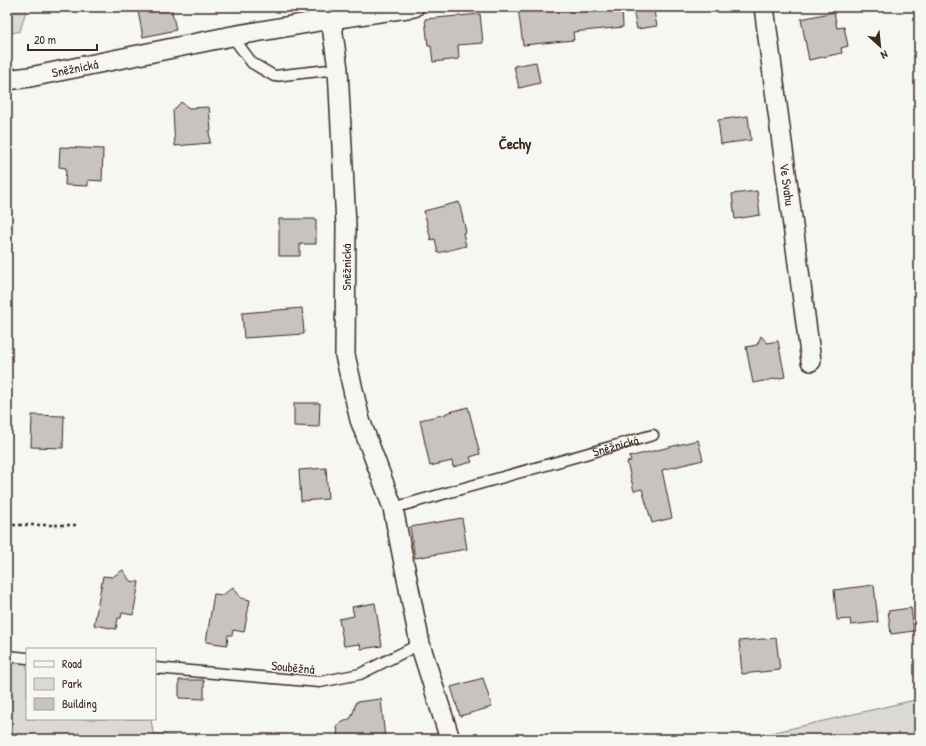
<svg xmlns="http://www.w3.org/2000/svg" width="926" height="746" font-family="'Patrick Hand',sans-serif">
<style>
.green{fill:#dad9d3;stroke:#8a8278}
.building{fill:#c8c3be;stroke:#3b2a1e}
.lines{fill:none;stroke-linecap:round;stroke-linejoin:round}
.service-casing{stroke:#3b2a1e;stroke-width:13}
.minor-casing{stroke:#3b2a1e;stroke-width:22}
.path{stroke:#3b2a1e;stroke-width:2.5;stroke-dasharray:3 3;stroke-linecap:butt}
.service{stroke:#f6f6f2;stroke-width:10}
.minor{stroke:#f6f6f2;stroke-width:19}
.labels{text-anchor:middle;stroke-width:3;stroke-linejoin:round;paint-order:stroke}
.street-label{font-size:13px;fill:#3b2a1e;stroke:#f6f6f2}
.quarter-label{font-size:15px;font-weight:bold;fill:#3b2a1e;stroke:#f6f6f2}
</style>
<rect width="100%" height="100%" fill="#f6f6f2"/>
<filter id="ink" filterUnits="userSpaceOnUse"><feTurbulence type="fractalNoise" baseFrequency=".025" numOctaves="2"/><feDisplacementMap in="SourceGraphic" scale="8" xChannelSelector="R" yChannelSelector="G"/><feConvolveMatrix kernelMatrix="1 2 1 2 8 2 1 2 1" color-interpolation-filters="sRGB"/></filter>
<g filter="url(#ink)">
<!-- green -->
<path class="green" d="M 7,7 L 27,7 L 20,31 L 7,34 Z
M 7,659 L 27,659 L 27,719 L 151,719 L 153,733 L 196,739 L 7,739 Z
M 919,699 L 919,739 L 745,739 Z"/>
<!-- building -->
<path class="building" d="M 160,7 L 171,7 L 176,30 L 143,37 L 138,11 Z
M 529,7 L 622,7 L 623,27 L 573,32 L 574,40 L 523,45 L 518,8 Z
M 647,7 L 653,7 L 657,26 L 637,29 L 633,10 Z
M 834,12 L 837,28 L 844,27 L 848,46 L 841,48 L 842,53 L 809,60 L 801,19 Z
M 480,14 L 483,43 L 458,45 L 459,59 L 433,62 L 431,46 L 428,46 L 425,19 Z
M 536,62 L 540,83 L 519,88 L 514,66 Z
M 181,102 L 189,108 L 209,107 L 211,131 L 209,131 L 210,143 L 175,146 L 173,111 Z
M 748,116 L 751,140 L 721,144 L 718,120 Z
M 60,147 L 103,149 L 102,181 L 88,180 L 88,186 L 65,185 L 66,168 L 59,167 Z
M 757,191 L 760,215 L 735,219 L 732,194 Z
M 459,202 L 466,232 L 463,233 L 466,246 L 438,253 L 435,239 L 431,240 L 424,211 Z
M 279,219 L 316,219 L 316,244 L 300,244 L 300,256 L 279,256 Z
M 302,308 L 304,334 L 244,338 L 242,313 Z
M 761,336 L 767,343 L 778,341 L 785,377 L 753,383 L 746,347 L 757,345 Z
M 294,403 L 320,403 L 319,427 L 294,426 Z
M 468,407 L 480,454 L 470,457 L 472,462 L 453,467 L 452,461 L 430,466 L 420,420 L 446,414 L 446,413 Z
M 32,415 L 64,416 L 63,448 L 31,447 Z
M 698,440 L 703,460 L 662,470 L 672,518 L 652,523 L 642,489 L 634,491 L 627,462 L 631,461 L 629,457 Z
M 326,468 L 328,499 L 301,501 L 299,470 Z
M 462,518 L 467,549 L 415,558 L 410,527 Z
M 123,570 L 130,581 L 139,582 L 133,615 L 122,613 L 121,618 L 118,618 L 116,629 L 94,625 L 103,576 L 112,577 Z
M 874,585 L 878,622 L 851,625 L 850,619 L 837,620 L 834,590 Z
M 233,587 L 241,598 L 250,600 L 244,632 L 233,630 L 232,635 L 228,635 L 227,645 L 206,642 L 214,594 L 223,595 Z
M 375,603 L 382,646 L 361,649 L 360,644 L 344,646 L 339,619 L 354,616 L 352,607 Z
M 911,608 L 914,631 L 891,634 L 888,611 Z
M 776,638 L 780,670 L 742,674 L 739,641 Z
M 483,678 L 492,707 L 460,716 L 451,687 Z
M 179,680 L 204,680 L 204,699 L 179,698 Z
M 381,699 L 385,739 L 338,739 L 337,725 L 351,718 L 354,710 L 356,702 Z"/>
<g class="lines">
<!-- service casing -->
<g class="service-casing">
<g id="service">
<path d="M 232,36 L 252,63 L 274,76 L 338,69"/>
<path id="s1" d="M 393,508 L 653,435"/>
<path d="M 7,656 L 27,658"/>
<path d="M 155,668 L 320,682 L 360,674 L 420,644"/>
</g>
</g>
<!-- minor casing -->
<g class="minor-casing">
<g id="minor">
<path id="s2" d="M 764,7 L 811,361"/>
<path d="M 331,19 L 338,69 L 346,225 L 345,355 L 360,420 L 393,508 L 420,644 L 450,739"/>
<path id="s3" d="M 7,80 L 30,77 L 232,36 L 331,19 L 414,7"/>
</g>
</g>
<!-- path -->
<path class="path" d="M 7,525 L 77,525"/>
<!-- service -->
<use href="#service" class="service"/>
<!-- minor -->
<use href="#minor" class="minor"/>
</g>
</g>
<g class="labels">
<!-- street labels -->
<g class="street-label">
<text dy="5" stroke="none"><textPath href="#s3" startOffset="69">Sněžnická</textPath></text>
<text dy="5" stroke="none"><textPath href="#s2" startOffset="179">Ve Svahu</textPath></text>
<text transform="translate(346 267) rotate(-90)" y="5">Sněžnická</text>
<text dy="5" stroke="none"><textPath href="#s1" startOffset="231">Sněžnická</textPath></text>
<text transform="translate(293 667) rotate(5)" y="5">Souběžná</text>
</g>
<!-- quarter labels -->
<g class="quarter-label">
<text x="515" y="149">Čechy</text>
</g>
</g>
<!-- margin -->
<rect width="926" height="746" fill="none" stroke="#f6f6f2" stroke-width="24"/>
<rect x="12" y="12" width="902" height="722" fill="none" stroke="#3b2a1e" stroke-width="1.5" filter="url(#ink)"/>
<!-- legend -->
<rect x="26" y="648" width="130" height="72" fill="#f6f6f2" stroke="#aba49d"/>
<rect x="34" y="661" width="20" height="6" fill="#f6f6f2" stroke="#aba49d"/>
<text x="62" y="668" font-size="12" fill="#3b2a1e">Road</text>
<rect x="34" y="678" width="20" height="12" fill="#dad9d3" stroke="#aba49d"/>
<text x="62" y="688" font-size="12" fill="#3b2a1e">Park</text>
<rect x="34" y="698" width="20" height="12" fill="#c8c3be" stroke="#aba49d"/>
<text x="62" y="708" font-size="12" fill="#3b2a1e">Building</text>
<!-- north arrow -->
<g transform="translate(880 46) rotate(153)" stroke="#f6f6f2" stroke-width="3" paint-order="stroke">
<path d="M0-3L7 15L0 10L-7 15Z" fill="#3b2a1e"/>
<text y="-6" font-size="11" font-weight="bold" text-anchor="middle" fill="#3b2a1e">N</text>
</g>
<!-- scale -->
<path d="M28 44v6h69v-6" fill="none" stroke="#3b2a1e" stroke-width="2"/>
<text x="34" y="44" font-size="12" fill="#3b2a1e" stroke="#f6f6f2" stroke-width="3" paint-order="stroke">20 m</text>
</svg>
